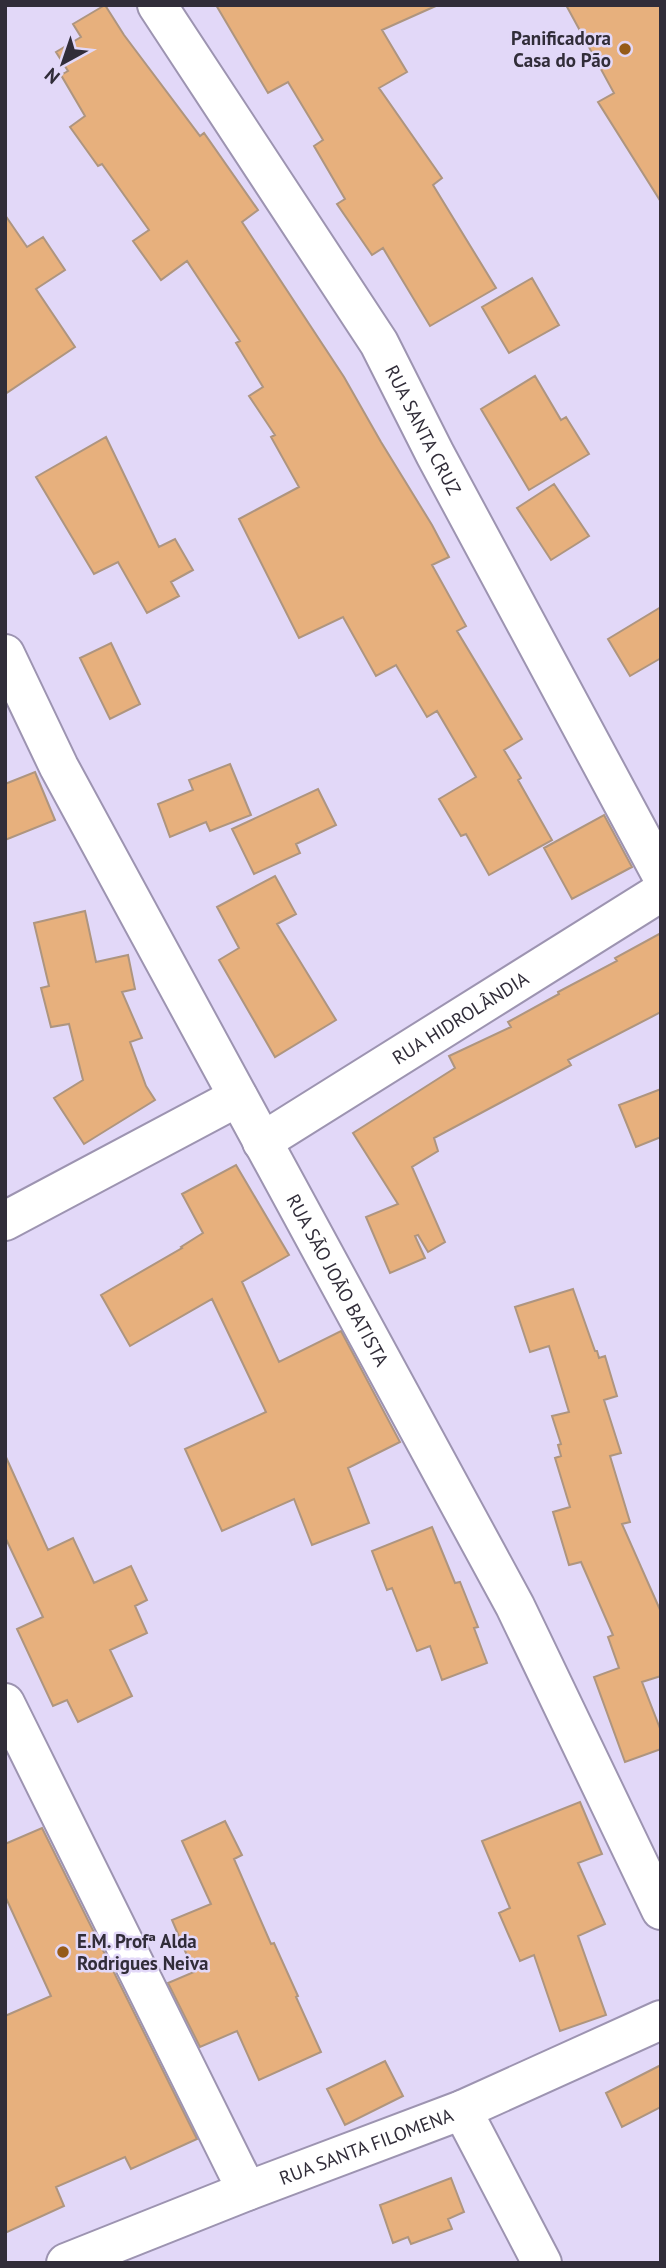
<svg xmlns="http://www.w3.org/2000/svg" width="666" height="2268" font-family="'PT Sans',sans-serif">
<style>
.building{fill:#e7b07d;stroke:#ae957f;stroke-width:2}
.lines{fill:none;stroke-linecap:round;stroke-linejoin:round}
.minor-casing{stroke:#9d94b1;stroke-width:42}
.minor{stroke:#fff;stroke-width:38}
.poi-dot{fill:#955b19;stroke:#e2d8f8;stroke-width:2.5}
.labels{text-anchor:middle;stroke-width:5;stroke-linejoin:round;paint-order:stroke}
.poi-label{font-size:19px;font-weight:bold;fill:#312d39;stroke:#e2d8f8;text-anchor:end}
.street-label{font-size:19px;fill:#312d39;stroke:#e2d8f8}
</style>
<rect width="100%" height="100%" fill="#e2d8f8"/>
<!-- building -->
<path class="building" d="M 105,5 L 124,35 L 200,136 L 204,133 L 258,210 L 242,222 L 344,377 L 381,442 L 432,525 L 449,557 L 432,565 L 466,626 L 457,631 L 522,739 L 504,750 L 521,778 L 518,780 L 552,840 L 489,875 L 466,834 L 461,836 L 439,799 L 476,777 L 437,711 L 427,717 L 396,665 L 376,676 L 343,617 L 299,638 L 239,519 L 299,487 L 271,437 L 275,435 L 249,396 L 263,387 L 236,343 L 240,341 L 187,261 L 161,280 L 133,241 L 149,230 L 102,164 L 98,166 L 70,127 L 85,116 L 61,75 L 68,71 L 56,52 L 81,37 L 73,24 Z
M 216,5 L 438,5 L 382,30 L 407,72 L 379,88 L 442,178 L 433,185 L 496,288 L 430,326 L 383,248 L 372,255 L 337,204 L 345,199 L 314,146 L 323,140 L 288,82 L 268,93 Z
M 566,5 L 661,5 L 661,202 L 598,102 L 614,93 Z
M 5,215 L 27,247 L 43,237 L 65,270 L 36,289 L 75,347 L 5,394 Z
M 532,278 L 559,325 L 509,353 L 482,307 Z
M 535,376 L 561,420 L 566,417 L 589,454 L 529,490 L 481,409 Z
M 106,437 L 159,547 L 175,539 L 193,570 L 171,582 L 179,596 L 147,613 L 118,562 L 94,574 L 36,477 Z
M 554,484 L 589,536 L 551,560 L 517,508 Z
M 661,607 L 661,658 L 630,676 L 608,639 Z
M 111,643 L 140,704 L 110,719 L 80,658 Z
M 230,764 L 251,815 L 210,831 L 206,822 L 170,837 L 158,804 L 193,790 L 189,780 Z
M 35,772 L 55,820 L 5,840 L 5,784 Z
M 318,789 L 336,825 L 296,844 L 300,853 L 254,874 L 232,829 Z
M 604,815 L 632,867 L 572,899 L 544,848 Z
M 275,876 L 296,914 L 277,924 L 336,1020 L 275,1057 L 219,960 L 239,948 L 217,907 Z
M 85,911 L 96,962 L 128,955 L 135,989 L 122,992 L 142,1038 L 130,1042 L 146,1086 L 155,1100 L 84,1144 L 54,1098 L 83,1080 L 69,1024 L 51,1027 L 41,988 L 49,986 L 34,923 Z
M 661,933 L 661,1012 L 568,1060 L 571,1065 L 434,1138 L 438,1151 L 412,1167 L 445,1242 L 428,1252 L 418,1235 L 415,1236 L 425,1258 L 390,1273 L 366,1217 L 398,1204 L 353,1133 L 455,1068 L 449,1056 L 511,1027 L 508,1022 L 559,994 L 558,992 L 617,961 L 615,958 Z
M 661,1089 L 661,1137 L 636,1147 L 619,1105 Z
M 236,1165 L 289,1255 L 242,1282 L 279,1362 L 341,1331 L 400,1442 L 348,1468 L 369,1523 L 312,1545 L 294,1499 L 222,1531 L 185,1449 L 266,1412 L 212,1299 L 130,1346 L 101,1295 L 182,1248 L 181,1247 L 203,1233 L 182,1194 Z
M 573,1289 L 595,1351 L 597,1351 L 599,1358 L 605,1356 L 617,1396 L 604,1400 L 621,1453 L 610,1456 L 630,1522 L 622,1524 L 661,1612 L 661,1676 L 642,1682 L 661,1731 L 661,1749 L 625,1762 L 594,1677 L 619,1668 L 608,1637 L 613,1635 L 581,1562 L 569,1565 L 553,1512 L 570,1507 L 555,1458 L 561,1456 L 558,1445 L 561,1444 L 552,1416 L 569,1412 L 549,1346 L 530,1352 L 515,1307 Z
M 5,1455 L 48,1550 L 73,1538 L 94,1583 L 131,1566 L 147,1600 L 135,1606 L 147,1633 L 110,1650 L 132,1696 L 78,1722 L 67,1700 L 53,1706 L 17,1629 L 43,1617 L 5,1537 Z
M 432,1527 L 455,1583 L 460,1582 L 478,1627 L 474,1628 L 487,1663 L 442,1680 L 430,1646 L 417,1651 L 392,1588 L 387,1590 L 372,1551 Z
M 580,1802 L 602,1854 L 578,1863 L 605,1924 L 578,1936 L 606,2015 L 560,2031 L 534,1955 L 520,1961 L 499,1913 L 510,1908 L 482,1841 Z
M 225,1821 L 242,1855 L 234,1859 L 271,1944 L 274,1943 L 298,1996 L 296,1997 L 321,2052 L 259,2080 L 237,2031 L 200,2047 L 168,1983 L 194,1972 L 172,1920 L 211,1904 L 182,1841 Z
M 42,1828 L 197,2139 L 131,2169 L 125,2157 L 56,2187 L 64,2206 L 5,2233 L 5,2016 L 51,1996 L 5,1896 L 5,1844 Z
M 385,2061 L 403,2096 L 345,2125 L 327,2089 Z
M 661,2065 L 661,2107 L 622,2127 L 606,2093 Z
M 451,2178 L 464,2212 L 448,2219 L 452,2229 L 411,2244 L 408,2237 L 393,2243 L 380,2205 Z"/>
<g class="lines">
<!-- minor casing -->
<g class="minor-casing">
<g id="minor">
<path id="s1" d="M 157,5 L 379,343 L 435,454 L 661,874"/>
<path id="s2" d="M 5,654 L 59,767 L 515,1606 L 661,1910"/>
<path id="s3" d="M 262,1142 L 661,892"/>
<path d="M 5,1221 L 238,1097"/>
<path d="M 5,1703 L 247,2191"/>
<path d="M 462,2110 L 542,2263"/>
<path id="s4" d="M 66,2263 L 247,2191 L 462,2110 L 661,2020"/>
</g>
</g>
<!-- minor -->
<use href="#minor" class="minor"/>
</g>
<!-- markers -->
<g class="poi-dot">
<circle cx="625" cy="49" r="7"/>
<circle cx="63" cy="1952" r="7"/>
</g>
<g class="labels">
<!-- poi labels -->
<g class="poi-label">
<text x="611" y="45">Panificadora<tspan x="611" dy="22">Casa do Pão</tspan></text>
<text x="77" y="1948" text-anchor="start">E.M. Profª Alda<tspan x="77" dy="22">Rodrigues Neiva</tspan></text>
</g>
<!-- street labels -->
<g class="street-label">
<text dy="7" stroke="none"><textPath href="#s1" startOffset="502">RUA SANTA CRUZ</textPath></text>
<text dy="7" stroke="none"><textPath href="#s3" startOffset="234">RUA HIDROLÂNDIA</textPath></text>
<text dy="7" stroke="none"><textPath href="#s2" startOffset="709">RUA SÃO JOÃO BATISTA</textPath></text>
<text dy="7" stroke="none"><textPath href="#s4" startOffset="322">RUA SANTA FILOMENA</textPath></text>
</g>
</g>
<!-- border -->
<rect width="666" height="2268" fill="none" stroke="#312d39" stroke-width="14"/>
<!-- north arrow -->
<g transform="translate(63 63) rotate(220)" stroke="#e2d8f8" stroke-width="5" paint-order="stroke">
<path d="M0-5L12 26L0 18L-12 26Z" fill="#312d39"/>
<text y="-10" font-size="19" font-weight="bold" text-anchor="middle" fill="#312d39">N</text>
</g>
</svg>
